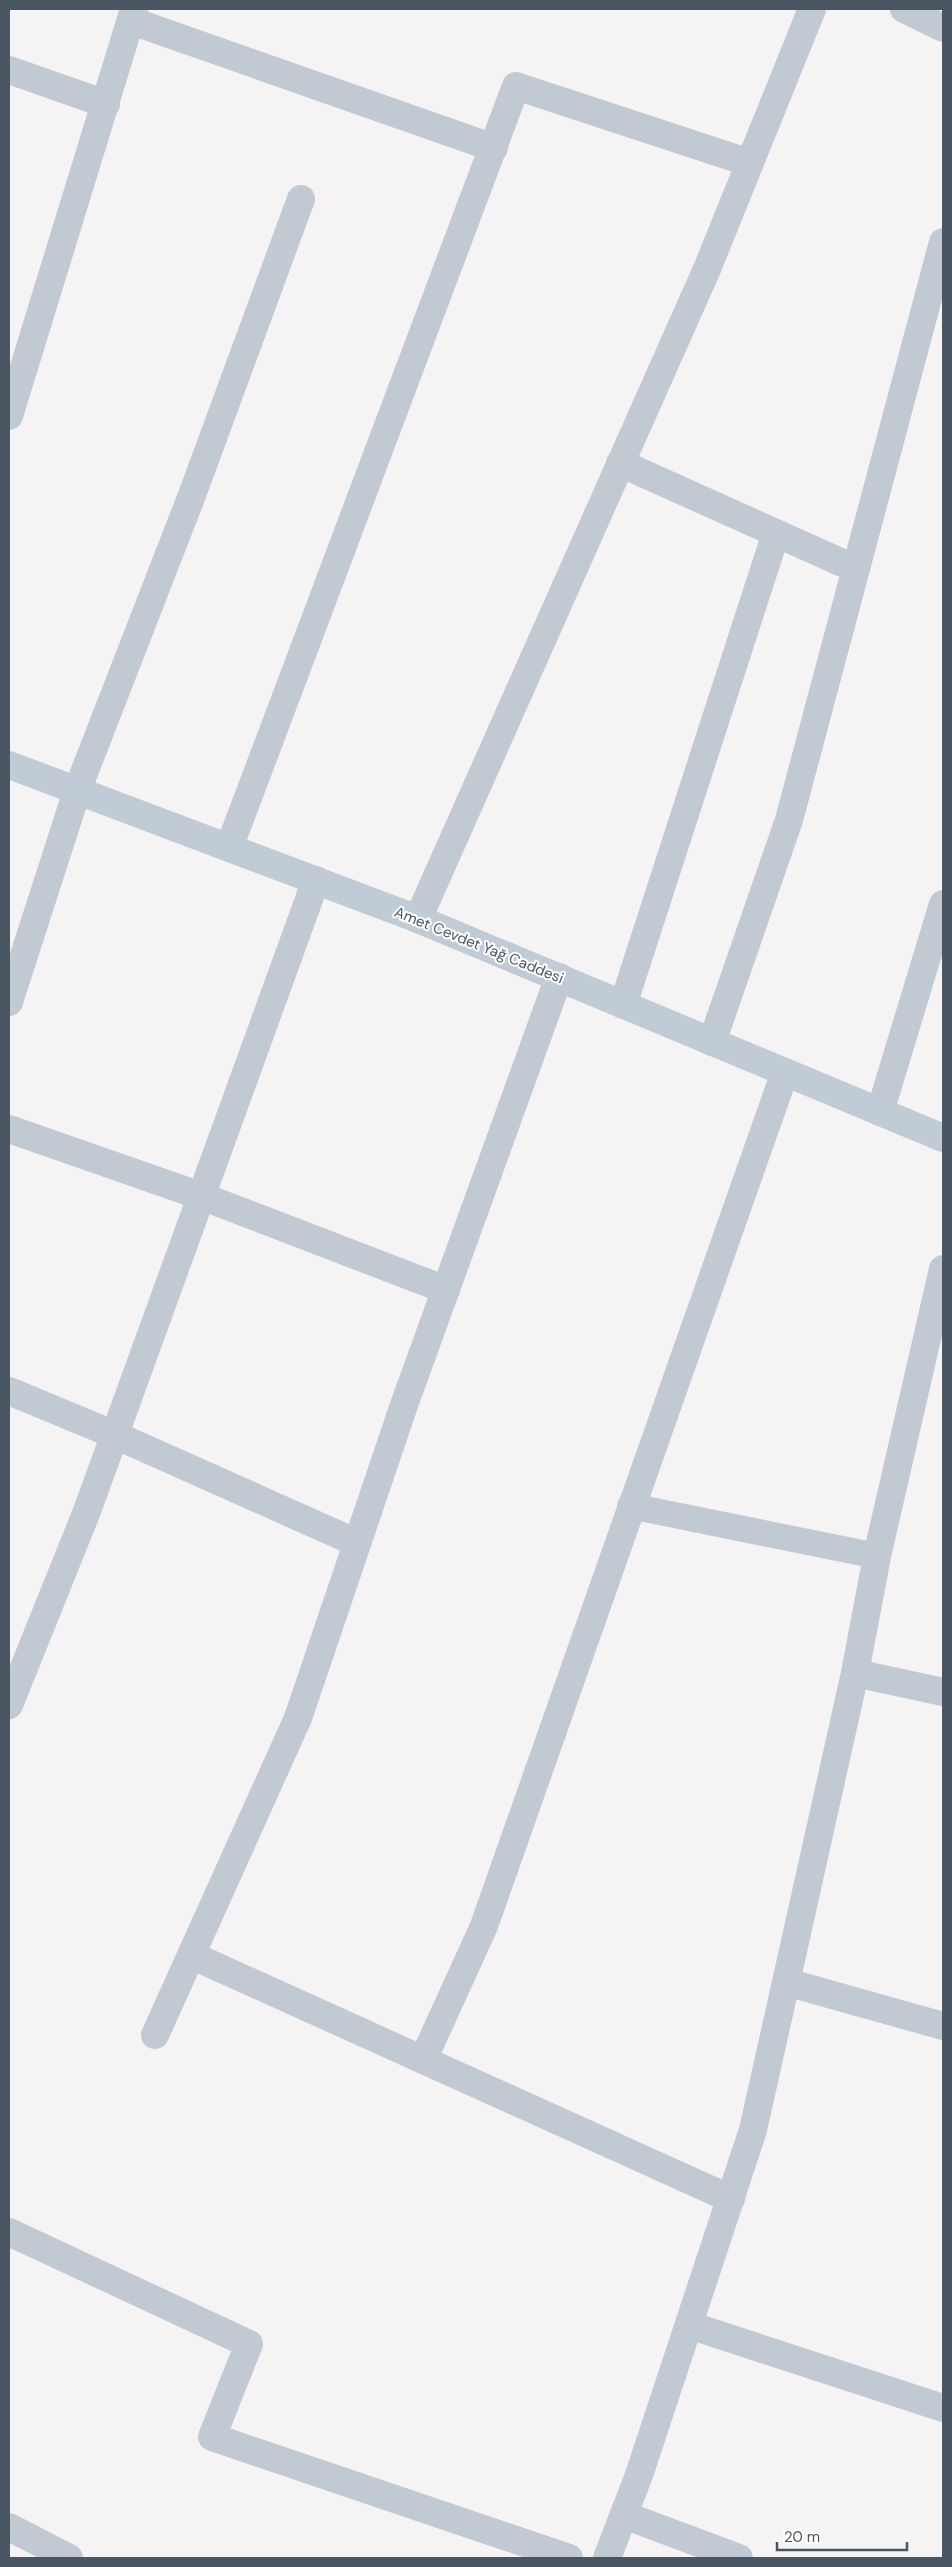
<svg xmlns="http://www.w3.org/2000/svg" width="952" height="2567" font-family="'DM Sans',sans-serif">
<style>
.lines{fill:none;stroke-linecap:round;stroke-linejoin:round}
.service{stroke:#c1cad2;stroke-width:26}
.minor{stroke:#c1cad2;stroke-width:28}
.secondary{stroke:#c1cbd6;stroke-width:28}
.labels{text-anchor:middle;stroke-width:4;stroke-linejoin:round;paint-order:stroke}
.street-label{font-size:15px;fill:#4a5661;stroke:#fff}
</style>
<rect width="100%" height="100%" fill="#f5f3f3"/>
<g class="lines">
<!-- service -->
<path class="service" d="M 630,1506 L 877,1556"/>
<!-- minor -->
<path class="minor" d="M 904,9 L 943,28
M 132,21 L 494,148
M 9,70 L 106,104
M 9,416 L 134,9
M 620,463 L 856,569
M 229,848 L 516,86 L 750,163
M 418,919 L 707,269 L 812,9
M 9,1002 L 77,791 L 192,495 L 301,199
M 623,1005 L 776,533
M 712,1042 L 789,820 L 943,242
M 880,1112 L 943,904
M 9,1129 L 201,1196 L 446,1290
M 9,1391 L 115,1435 L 357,1543
M 855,1673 L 943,1692
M 9,1705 L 87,1511 L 316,880
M 191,1955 L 731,2199
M 786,1982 L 943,2026
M 155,2035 L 298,1718 L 404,1405 L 559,977
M 423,2060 L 484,1926 L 785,1072
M 9,2232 L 249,2344 L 212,2437 L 569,2558
M 689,2325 L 943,2408
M 624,2515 L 739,2558
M 9,2527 L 69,2558
M 607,2558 L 639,2475 L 753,2130 L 855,1673 L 877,1556 L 943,1269"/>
<!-- secondary -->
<path class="secondary" d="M 9,765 L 418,919 L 943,1138"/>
</g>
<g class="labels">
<!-- street labels -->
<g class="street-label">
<text transform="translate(479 945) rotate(22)" y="5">Amet Cevdet Yağ Caddesi</text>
</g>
</g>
<!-- border -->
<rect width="952" height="2567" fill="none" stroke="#4a5661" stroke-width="20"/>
<!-- scale -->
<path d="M777 2542v8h130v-8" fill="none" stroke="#4a5661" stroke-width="2.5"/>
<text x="784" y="2542" font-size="15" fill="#4a5661" stroke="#ffffff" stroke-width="4" paint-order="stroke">20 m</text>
</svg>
